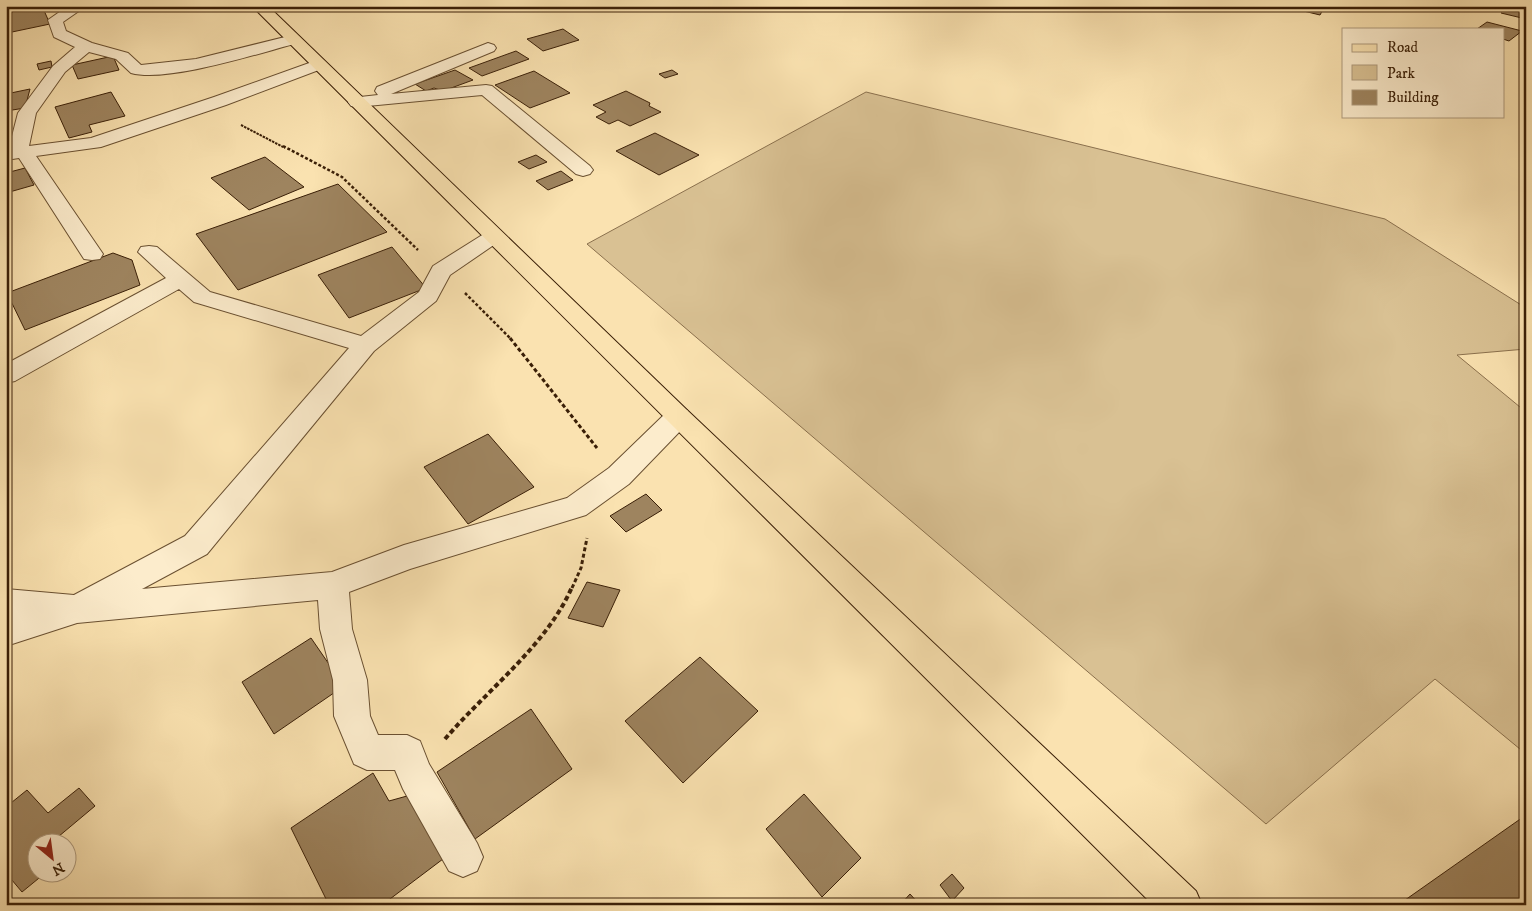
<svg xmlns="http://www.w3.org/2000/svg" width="1532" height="911" font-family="'IM FELL DW Pica',serif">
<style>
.green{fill:#d9c193;stroke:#8a704d}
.building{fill:#9e845f;stroke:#3a1f07}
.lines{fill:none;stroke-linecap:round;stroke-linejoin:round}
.minor-casing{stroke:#6a5031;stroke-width:2}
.primary-casing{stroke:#3a1f07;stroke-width:2}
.path-far3{stroke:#3a1f07;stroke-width:2;stroke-dasharray:2.5 1;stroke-linecap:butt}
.path-far2{stroke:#3a1f07;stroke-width:2.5;stroke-dasharray:3 2;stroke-linecap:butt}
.path-far1{stroke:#3a1f07;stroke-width:3;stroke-dasharray:4 2.5;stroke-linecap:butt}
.path{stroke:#3a1f07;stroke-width:4;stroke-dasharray:5 3;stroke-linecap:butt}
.minor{fill:#fceccc;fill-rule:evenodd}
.primary{fill:#fae2b0;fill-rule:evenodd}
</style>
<rect width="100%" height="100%" fill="#fae2b0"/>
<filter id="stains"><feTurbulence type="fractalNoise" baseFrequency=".004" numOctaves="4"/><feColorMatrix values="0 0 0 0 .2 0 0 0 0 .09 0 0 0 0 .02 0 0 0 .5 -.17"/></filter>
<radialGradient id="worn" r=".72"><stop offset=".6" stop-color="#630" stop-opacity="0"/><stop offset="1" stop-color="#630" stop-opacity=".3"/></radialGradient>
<!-- green -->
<path class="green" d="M 866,92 L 1385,219 L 1526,308 L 1526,349 L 1457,355 L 1526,412 L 1526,754 L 1435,679 L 1266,824 L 587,244 Z"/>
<!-- building -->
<path class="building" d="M 25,6 L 42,6 L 50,24 L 12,32 L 6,18 L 6,10 Z
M 1283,6 L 1325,6 L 1320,15 Z
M 1507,6 L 1526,9 L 1526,19 L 1501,13 Z
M 1487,22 L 1522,31 L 1509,41 L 1503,39 L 1503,29 L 1477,29 Z
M 563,29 L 579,40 L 543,51 L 527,39 Z
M 516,51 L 529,59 L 482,76 L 469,68 Z
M 113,56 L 119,70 L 78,79 L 72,65 Z
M 51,61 L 52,67 L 39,70 L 37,64 Z
M 455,70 L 473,80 L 443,91 L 434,88 L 426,91 L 415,84 Z
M 672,70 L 678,74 L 665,78 L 659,74 Z
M 534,71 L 570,93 L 530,108 L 495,85 Z
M 30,89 L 25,108 L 6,111 L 6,94 Z
M 626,91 L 650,103 L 649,106 L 661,112 L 630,126 L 618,120 L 609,124 L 596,117 L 606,112 L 593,105 Z
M 111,92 L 125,116 L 89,125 L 92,132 L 69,138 L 55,107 Z
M 655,133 L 699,155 L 659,175 L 616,151 Z
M 536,155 L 547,162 L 529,169 L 518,162 Z
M 265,157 L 304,187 L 249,210 L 211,178 Z
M 25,168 L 34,185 L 6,193 L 6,173 Z
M 561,171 L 573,180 L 548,190 L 536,181 Z
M 338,184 L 387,232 L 238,290 L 196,234 Z
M 392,247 L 426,288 L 349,318 L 318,275 Z
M 113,253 L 132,260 L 140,285 L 25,330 L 7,293 Z
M 488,434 L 534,487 L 468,524 L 424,467 Z
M 646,494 L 662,510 L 626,532 L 610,516 Z
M 587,582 L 620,590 L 603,627 L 568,618 Z
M 311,638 L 344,686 L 274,734 L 242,682 Z
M 700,657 L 758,711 L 683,783 L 625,721 Z
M 531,709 L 572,769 L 475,839 L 437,772 Z
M 373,773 L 389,801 L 407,796 L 443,859 L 382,905 L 329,905 L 291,828 Z
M 79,788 L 95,806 L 52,842 L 54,844 L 38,844 L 38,874 L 44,874 L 22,892 L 6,873 L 6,807 L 27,790 L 48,813 Z
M 804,794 L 861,858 L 822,897 L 766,829 Z
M 1526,815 L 1526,905 L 1398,905 Z
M 952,874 L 964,888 L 952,901 L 940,885 Z
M 910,894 L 920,905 L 900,905 Z"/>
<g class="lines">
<!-- minor casing -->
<g class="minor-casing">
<path id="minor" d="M 68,6 L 86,6 L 63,22 L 66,31 L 92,43 L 128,53 L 141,65 L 196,59 L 293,35 L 298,37 L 301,40 L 298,43 C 259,53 168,83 131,73 L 116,59 L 89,52 L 65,72 L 36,113 L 29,146 L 91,138 L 214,97 L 312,62 L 324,62 L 326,65 L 324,68 L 226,105 L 101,147 L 36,156 L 103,254 L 100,259 L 92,260 L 84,259 L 19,158 L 6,160 L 6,148 L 12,148 L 10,144 L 18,113 L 53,66 L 75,47 L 54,37 L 48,20 Z
M 488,43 L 494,45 L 496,48 L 494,51 L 391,94 L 486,85 L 492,86 L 590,166 L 593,170 L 590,174 L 583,176 L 576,174 L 482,95 L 357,107 L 351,106 L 348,102 L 351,98 L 378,95 L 375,91 L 377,87 Z
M 494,230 L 501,232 L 505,236 L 501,240 L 450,275 L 436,301 L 374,351 L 207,554 L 142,589 L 332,572 L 404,545 L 567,498 L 609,468 L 669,410 L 678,408 L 687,410 L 691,417 L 687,424 L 629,484 L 586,515 L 410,569 L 349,592 L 352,629 L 367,680 L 370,716 L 378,735 L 407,735 L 420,741 L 429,764 L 477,843 L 483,857 L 477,871 L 463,877 L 449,871 L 403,789 L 395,770 L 367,770 L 354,764 L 334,716 L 333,680 L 320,629 L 318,600 L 77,623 L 6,646 L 6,618 L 8,617 L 6,617 L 6,589 L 74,595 L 185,536 L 349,348 L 194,302 L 179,289 L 15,381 L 6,383 L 6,364 L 166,278 L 138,252 L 141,247 L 149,246 L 157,247 L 210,292 L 361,336 L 419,292 L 433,266 L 487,232 Z"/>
</g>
<!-- primary casing -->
<g class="primary-casing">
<path id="primary" d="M 252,6 L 268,6 L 687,410 L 1196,891 L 1202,905 L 1153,905 Z"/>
</g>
<!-- path-far3 -->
<path class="path-far3" d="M 241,125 L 285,148"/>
<!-- path-far2 -->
<path class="path-far2" d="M 283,146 L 342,177 L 418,250
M 465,293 L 511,339"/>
<!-- path-far1 -->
<path class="path-far1" d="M 510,338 L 597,448
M 572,588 L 581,568 L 587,538"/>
<!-- path -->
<path class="path" d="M 445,739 C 486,691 547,645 572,587"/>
<!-- minor -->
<use href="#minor" class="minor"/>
<!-- primary -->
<use href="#primary" class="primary"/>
</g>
<!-- margin -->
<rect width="1532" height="911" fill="none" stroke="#fae2b0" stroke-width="25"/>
<rect x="8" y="8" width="1517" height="896" fill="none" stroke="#3a1f07" stroke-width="2.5"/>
<rect x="12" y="12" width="1507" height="886" fill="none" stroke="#3a1f07"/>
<!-- legend -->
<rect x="1342" y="28" width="162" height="90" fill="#fceccc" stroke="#ae9a7d"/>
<rect x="1352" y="44" width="25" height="8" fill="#fae2b0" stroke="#ae9a7d"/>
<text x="1387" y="52" font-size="15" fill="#3a1f07">Road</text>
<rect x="1352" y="65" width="25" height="15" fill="#d9c193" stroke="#ae9a7d"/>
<text x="1387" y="78" font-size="15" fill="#3a1f07">Park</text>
<rect x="1352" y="90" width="25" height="15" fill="#9e845f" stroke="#ae9a7d"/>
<text x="1387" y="102" font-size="15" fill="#3a1f07">Building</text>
<!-- north arrow -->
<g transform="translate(52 858) rotate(151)"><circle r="24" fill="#fceccc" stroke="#ae9a7d"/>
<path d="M0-4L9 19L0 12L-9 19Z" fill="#8f2418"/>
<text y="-8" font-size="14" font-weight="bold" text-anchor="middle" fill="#3a1f07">N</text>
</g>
<rect width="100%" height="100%" filter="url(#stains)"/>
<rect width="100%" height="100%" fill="url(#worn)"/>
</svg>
